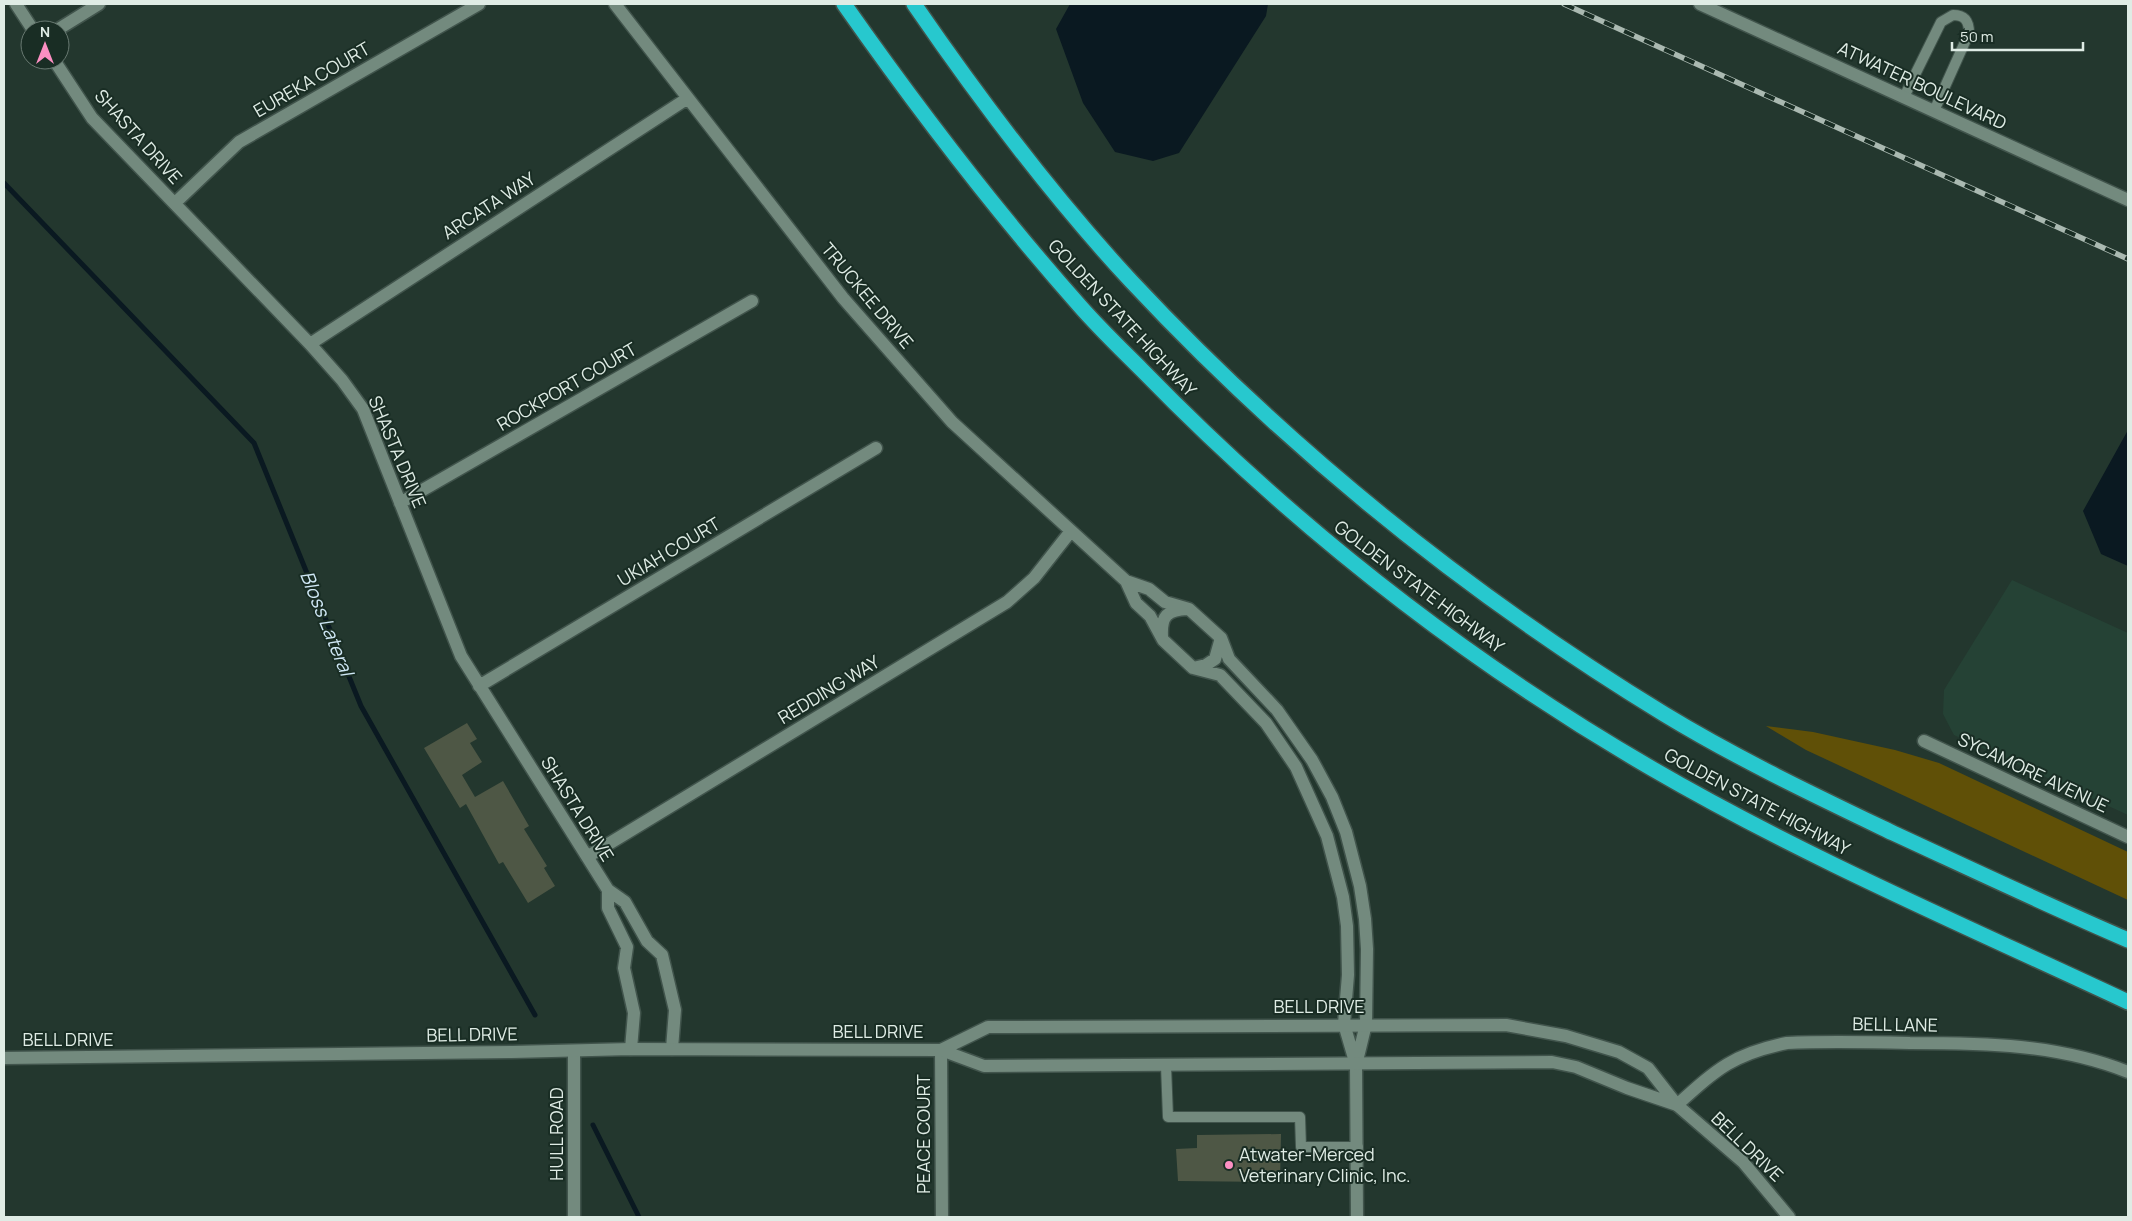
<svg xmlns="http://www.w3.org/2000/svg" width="2132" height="1221" font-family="Manrope,sans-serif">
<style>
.built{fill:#254235}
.green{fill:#605007}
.water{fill:#0a1921}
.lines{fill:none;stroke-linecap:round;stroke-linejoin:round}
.stream{stroke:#0a1921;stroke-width:5}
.building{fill:#4e5745}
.service-casing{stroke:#41544c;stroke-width:12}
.minor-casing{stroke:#41544c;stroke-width:15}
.tertiary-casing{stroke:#41544c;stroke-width:15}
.secondary-casing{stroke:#41544c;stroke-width:15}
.motorway-casing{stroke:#41544c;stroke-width:18}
.service{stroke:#738a7e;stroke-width:10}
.minor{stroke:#738a7e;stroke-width:12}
.tertiary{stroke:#738a7e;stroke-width:12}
.secondary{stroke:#738a7e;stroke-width:12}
.motorway{stroke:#27c8ce;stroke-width:15}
.rail-casing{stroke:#aab9b1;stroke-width:5.5}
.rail{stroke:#192d24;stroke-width:4;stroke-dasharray:11;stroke-linecap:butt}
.poi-dot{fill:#fc8fc2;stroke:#192d24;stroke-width:2}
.labels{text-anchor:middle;stroke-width:4;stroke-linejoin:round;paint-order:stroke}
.street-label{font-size:18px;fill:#dfece5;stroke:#192d24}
.poi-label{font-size:18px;fill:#dfece5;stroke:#192d24;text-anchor:start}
.water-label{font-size:19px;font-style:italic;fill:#cfe7f5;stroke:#192d24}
</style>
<rect width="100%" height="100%" fill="#23372e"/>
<!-- built -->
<path class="built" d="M 2012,580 L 2128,633 L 2128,815 L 1954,735 L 1943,714 L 1944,690 Z"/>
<!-- green -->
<path class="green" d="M 1766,726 L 1813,732 L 1895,750 L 1939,763 L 2128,852 L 2128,900 L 1806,750 Z"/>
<!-- water -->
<path class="water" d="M 1070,4 L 1268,4 L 1266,16 L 1179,153 L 1153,161 L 1115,152 L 1083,103 L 1056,29 Z
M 2128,430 L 2128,566 L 2101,554 L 2083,511 Z"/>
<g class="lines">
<!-- stream -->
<path class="stream" d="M 4,183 L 254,443 L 361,706 L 535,1015
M 593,1125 L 639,1217"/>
</g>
<!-- building -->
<path class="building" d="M 467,723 L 477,739 L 470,743 L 482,762 L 462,775 L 475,797 L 503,781 L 529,826 L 524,829 L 547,866 L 544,868 L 555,886 L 528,903 L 503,862 L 499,864 L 466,804 L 460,808 L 424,748 Z
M 1281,1134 L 1280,1182 L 1178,1181 L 1176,1149 L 1197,1148 L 1197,1135 Z"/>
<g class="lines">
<!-- service casing -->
<g class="service-casing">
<path id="service" d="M 1904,97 L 1941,22 L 1953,15 C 1965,15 1969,21 1969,33 L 1934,111
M 1166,1066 L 1168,1117 L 1300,1117 L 1301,1147 L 1358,1147"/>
</g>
<!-- minor casing -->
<g class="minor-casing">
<path id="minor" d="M 16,4 L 33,30
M 615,4 L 843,298 L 952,422 L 1126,581 L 1149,589 L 1165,602 L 1189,609 L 1221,638 L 1229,659 L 1277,710 L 1312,760 L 1332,797 L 1346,832 L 1360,886 L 1365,919 L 1367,949 L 1366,1024 L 1356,1065
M 57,30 L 99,4
M 54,60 L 92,118 L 310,344 L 342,380 L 363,409 L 461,656 L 608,890 L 625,902 L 647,941 L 662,955 L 675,1010 L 672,1049
M 175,203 L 239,142 L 479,4
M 310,344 L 688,98
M 400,503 L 752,301
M 1126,581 L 1136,603 L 1150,616 L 1163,640 L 1193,668 L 1220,675 L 1266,723 L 1296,767 L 1327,836 L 1343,897 L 1347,926 L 1348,975 L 1344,1024 L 1356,1065 L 1357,1217
M 1162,636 C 1161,616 1167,610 1187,609
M 1193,668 L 1206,665 L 1215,659 L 1221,638
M 479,686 L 876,448
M 1924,741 L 2128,837
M 587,857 L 1007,602 L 1034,578 L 1071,531
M 608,890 L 608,908 L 627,947 L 624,968 L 634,1013 L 631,1049
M 941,1050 L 942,1217
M 1677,1105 C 1717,1069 1733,1054 1787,1043 C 1828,1041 1869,1042 1910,1043 C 1984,1043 2058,1044 2128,1072
M 574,1217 L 574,1051"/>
</g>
<!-- tertiary casing -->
<g class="tertiary-casing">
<path id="tertiary" d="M 941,1050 L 988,1027 L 1506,1025 L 1566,1036 L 1619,1052 L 1648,1068 L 1677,1105 L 1743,1162 L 1789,1217
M 4,1058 L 512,1052 L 631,1049 L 941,1050 L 984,1066 L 1552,1062 L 1576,1067 L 1627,1088 L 1677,1105"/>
</g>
<!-- secondary casing -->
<g class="secondary-casing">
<path id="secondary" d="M 1700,4 L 2128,200"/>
</g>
<!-- motorway casing -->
<g class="motorway-casing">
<path id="motorway" d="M 844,4 C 917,108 994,209 1079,305 C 1099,328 1121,349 1142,370 C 1292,524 1465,660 1651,768 C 1804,857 1968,927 2128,1002
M 914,4 C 980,100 1051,195 1131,281 C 1290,451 1466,593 1664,714 C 1738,759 1816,796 1893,833 C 1971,869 2049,906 2128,940"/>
</g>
<!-- service -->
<use href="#service" class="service"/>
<!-- minor -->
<use href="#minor" class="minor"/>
<!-- tertiary -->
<use href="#tertiary" class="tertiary"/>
<!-- secondary -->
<use href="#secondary" class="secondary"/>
<!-- motorway -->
<use href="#motorway" class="motorway"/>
<!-- rail casing -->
<g class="rail-casing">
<path id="rail" d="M 1564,4 L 2128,259"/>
</g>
<!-- rail -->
<use href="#rail" class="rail"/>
</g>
<!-- markers -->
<circle class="poi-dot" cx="1229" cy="1165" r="5"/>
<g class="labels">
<!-- street labels -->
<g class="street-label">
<text transform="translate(312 80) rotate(-30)" y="6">EUREKA COURT</text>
<text transform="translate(1922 86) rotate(25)" y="6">ATWATER BOULEVARD</text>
<text transform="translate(138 137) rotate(48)" y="6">SHASTA DRIVE</text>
<text transform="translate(489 206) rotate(-33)" y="6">ARCATA WAY</text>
<text transform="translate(867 296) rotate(50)" y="6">TRUCKEE DRIVE</text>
<text transform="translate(1122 318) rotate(47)" y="6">GOLDEN STATE HIGHWAY</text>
<text transform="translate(567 387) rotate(-30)" y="6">ROCKPORT COURT</text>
<text transform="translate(397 452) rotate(67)" y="6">SHASTA DRIVE</text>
<text transform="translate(669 552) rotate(-31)" y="6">UKIAH COURT</text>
<text transform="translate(1419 587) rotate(37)" y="6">GOLDEN STATE HIGHWAY</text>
<text transform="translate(829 690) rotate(-31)" y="6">REDDING WAY</text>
<text transform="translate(2033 773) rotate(25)" y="6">SYCAMORE AVENUE</text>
<text transform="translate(1757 802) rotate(28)" y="6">GOLDEN STATE HIGHWAY</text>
<text transform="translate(577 809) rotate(58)" y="6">SHASTA DRIVE</text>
<text x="1319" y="1013">BELL DRIVE</text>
<text transform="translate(1895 1025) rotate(1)" y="6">BELL LANE</text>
<text x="878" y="1038">BELL DRIVE</text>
<text transform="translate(472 1035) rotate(-1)" y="6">BELL DRIVE</text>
<text x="68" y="1046">BELL DRIVE</text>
<text transform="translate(557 1134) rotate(-90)" y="6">HULL ROAD</text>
<text transform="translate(924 1134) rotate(-90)" y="6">PEACE COURT</text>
<text transform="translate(1747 1147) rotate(44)" y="6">BELL DRIVE</text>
</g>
<!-- poi labels -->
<g class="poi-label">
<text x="1239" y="1161">Atwater-Merced<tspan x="1239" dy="21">Veterinary Clinic, Inc.</tspan></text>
</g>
<!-- water labels -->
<g class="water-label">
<text transform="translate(327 623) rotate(68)" y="7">Bloss Lateral</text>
</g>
</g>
<!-- border -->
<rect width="2132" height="1221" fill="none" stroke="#dfece5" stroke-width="10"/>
<!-- north arrow -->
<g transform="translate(45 45)"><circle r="24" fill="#192d24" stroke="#687971"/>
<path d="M0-4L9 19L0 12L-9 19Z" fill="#fc8fc2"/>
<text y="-8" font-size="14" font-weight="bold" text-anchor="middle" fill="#dfece5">N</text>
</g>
<!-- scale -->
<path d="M1952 42v8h131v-8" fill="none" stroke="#dfece5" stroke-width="2.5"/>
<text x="1960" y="42" font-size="15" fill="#dfece5" stroke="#192d24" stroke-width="4" paint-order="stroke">50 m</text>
</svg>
